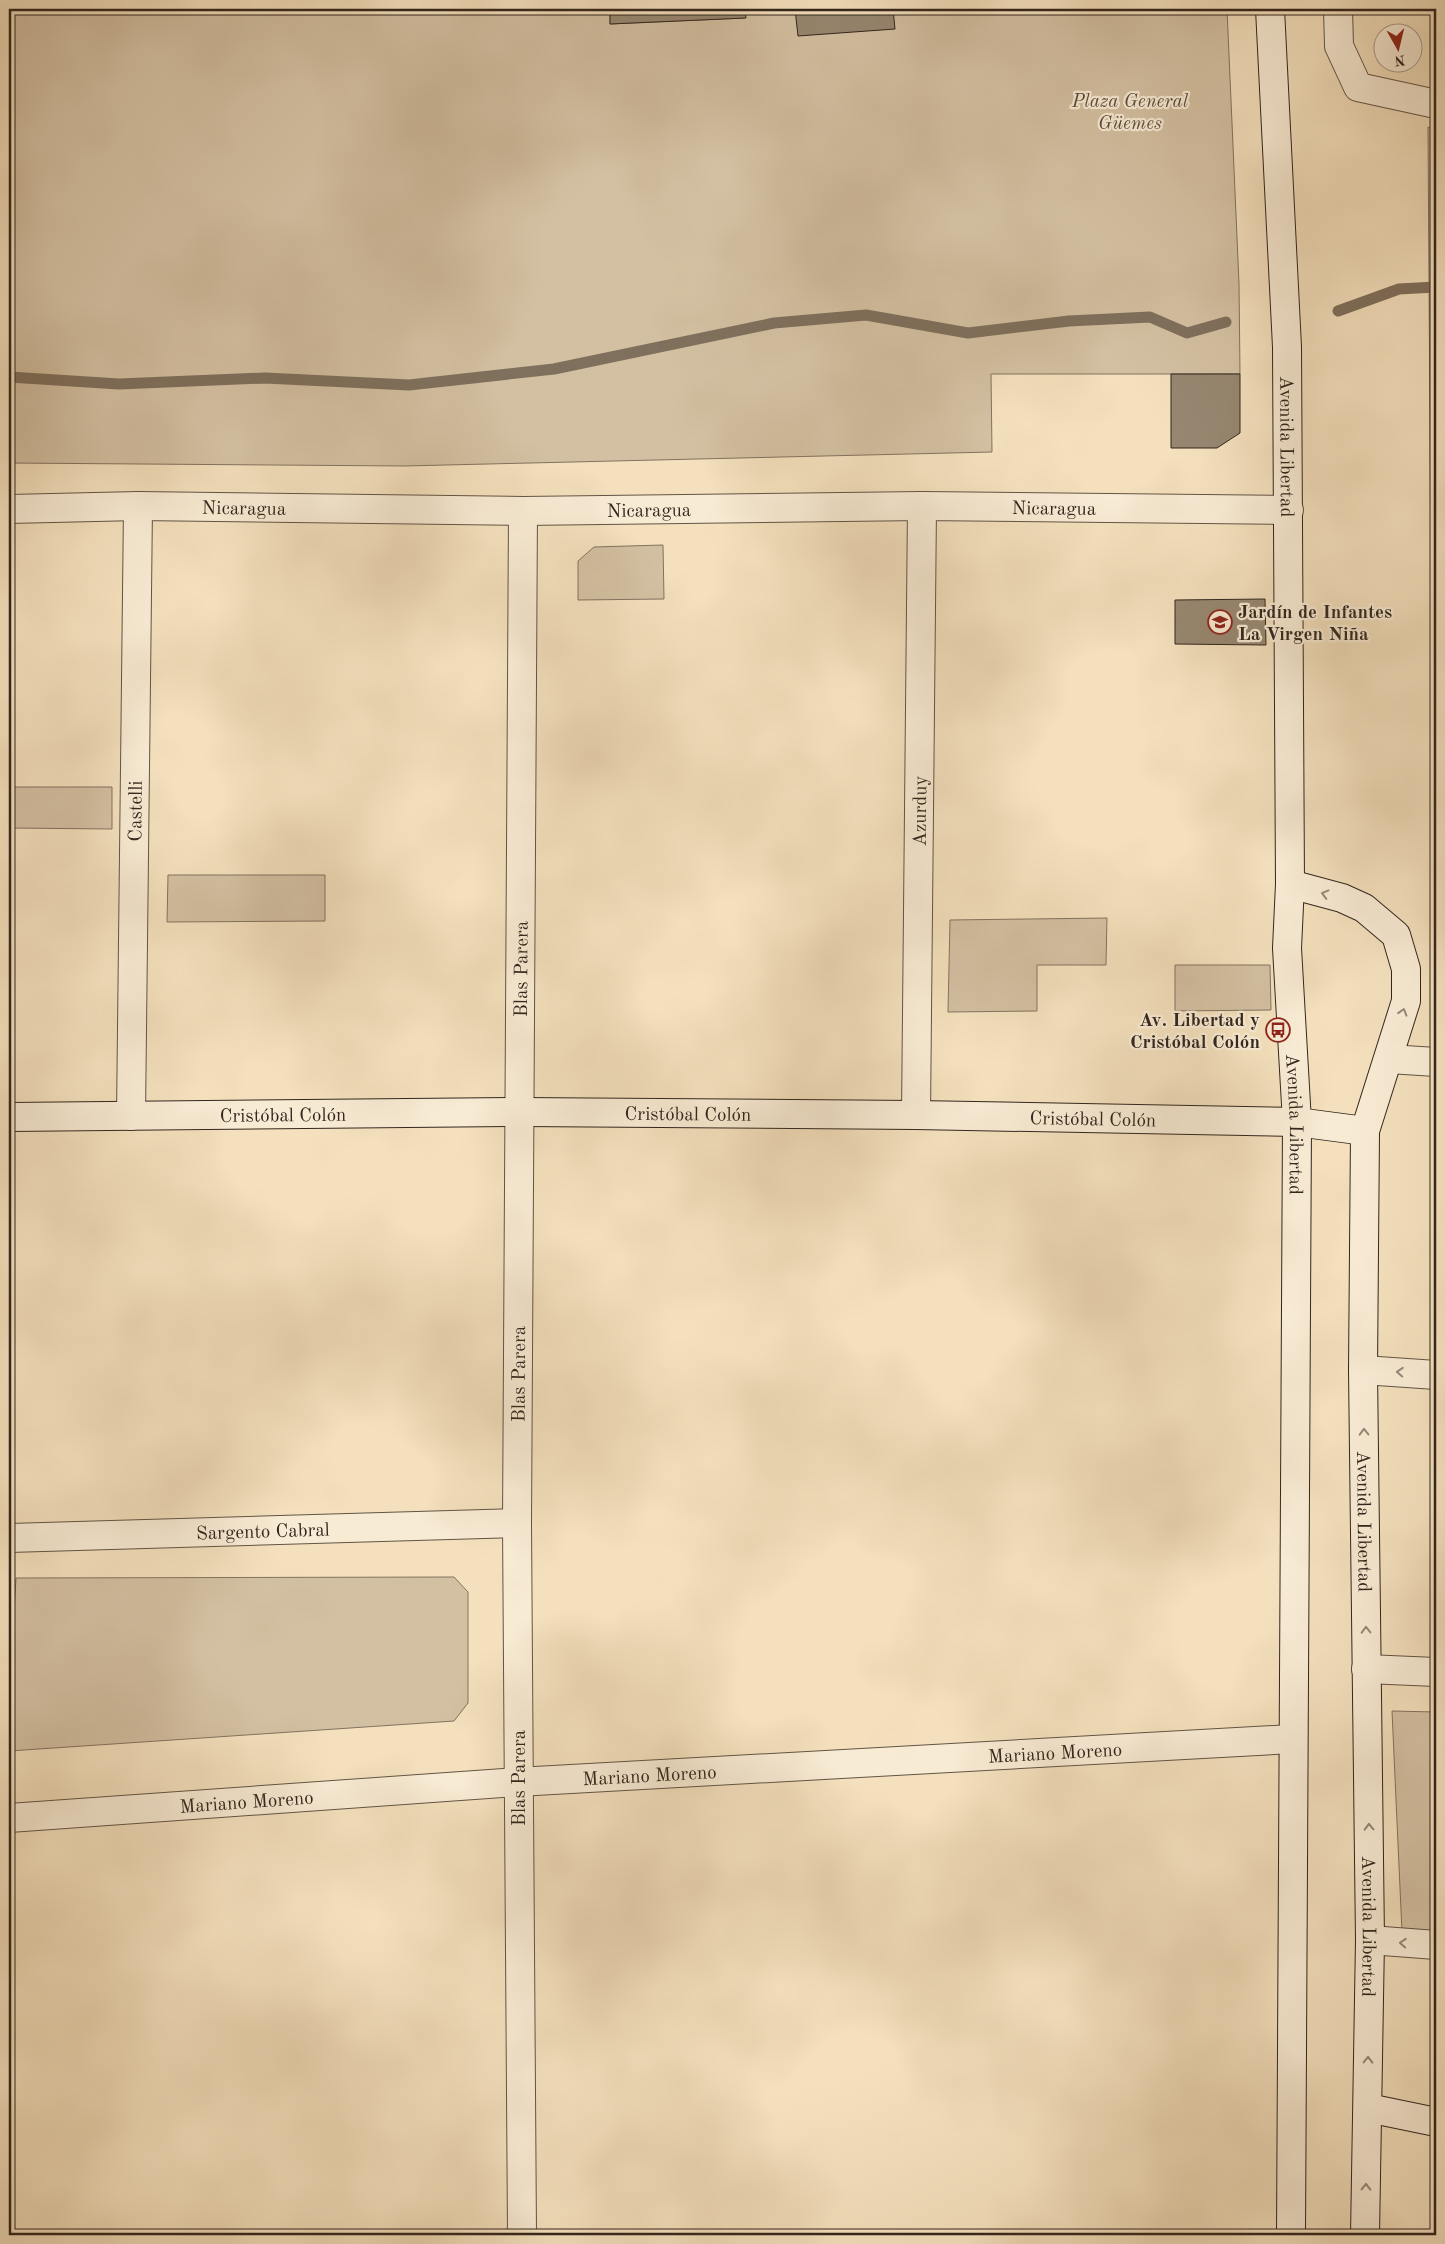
<svg xmlns="http://www.w3.org/2000/svg" width="1445" height="2244" font-family="'Old Standard TT',serif">
<style>
.green{fill:#d3c0a2;stroke:#827360}
.lines{fill:none;stroke-linecap:round;stroke-linejoin:round}
.stream{stroke:#7f705d;stroke-width:11}
.building{fill:#978771;stroke:#32261e}
.street-casing{stroke:#625446;stroke-width:30}
.secondary-casing{stroke:#32261e;stroke-width:30}
.street{stroke:#f8ebd4;stroke-width:28}
.secondary{stroke:#f8ebd4;stroke-width:28}
.oneway{stroke:#958879}
.labels{text-anchor:middle;stroke-width:4.5;stroke-linejoin:round;paint-order:stroke}
.park-label{font-size:19px;font-style:italic;fill:#5a4c3f;stroke:#f8ebd4}
.street-label{font-size:19px;fill:#32261e;stroke:#f8ebd4}
.poi-label{font-size:19px;font-weight:bold;fill:#32261e;stroke:#f8ebd4;text-anchor:start}
</style>
<rect width="100%" height="100%" fill="#f4e0bd"/>
<filter id="stains"><feTurbulence type="fractalNoise" baseFrequency=".004" numOctaves="4"/><feColorMatrix values="0 0 0 0 .2 0 0 0 0 .09 0 0 0 0 .02 0 0 0 .5 -.17"/></filter>
<radialGradient id="worn" r=".72"><stop offset=".6" stop-color="#630" stop-opacity="0"/><stop offset="1" stop-color="#630" stop-opacity=".3"/></radialGradient>
<!-- green -->
<path class="green" d="M 9,9 L 610,9 L 610,24 L 745,18 L 745,9 L 1227,9 L 1239,283 L 1240,374 L 991,374 L 992,452 L 404,466 L 9,463 Z
M 1428,127 L 1436,130 L 1436,926 L 1433,898 Z
M 663,545 L 664,599 L 578,600 L 578,561 L 594,547 Z
M 9,787 L 112,787 L 112,829 L 9,828 Z
M 168,875 L 325,875 L 325,921 L 167,922 Z
M 1107,918 L 1106,965 L 1037,965 L 1037,1011 L 948,1012 L 950,920 Z
M 1175,965 L 1270,965 L 1271,1010 L 1175,1011 Z
M 454,1577 L 468,1592 L 468,1703 L 454,1721 L 9,1751 L 9,1700 L 16,1578 Z
M 1392,1711 L 1436,1712 L 1436,1934 L 1402,1932 Z"/>
<g class="lines">
<!-- stream -->
<path class="stream" d="M 1338,311 L 1399,289 L 1436,287
M 9,377 L 119,384 L 265,378 L 409,385 L 554,369 L 774,323 L 866,315 L 968,333 L 1069,321 L 1150,317 L 1187,333 L 1226,322"/>
</g>
<!-- building -->
<path class="building" d="M 610,9 L 745,9 L 746,18 L 610,24 Z
M 795,9 L 893,9 L 895,29 L 798,36 Z
M 1171,374 L 1240,374 L 1240,433 L 1217,448 L 1171,448 Z
M 1265,599 L 1266,645 L 1175,644 L 1175,600 Z"/>
<g class="lines">
<!-- street casing -->
<g class="street-casing">
<g id="street">
<path d="M 1338,9 L 1339,46 L 1358,87 L 1436,104"/>
<path id="s1" d="M 9,509 L 138,506 L 523,511 L 922,506 L 1289,510"/>
<path d="M 1389,1059 L 1436,1062"/>
<path id="s2" d="M 916,1115 L 922,506"/>
<path id="s3" d="M 131,1116 L 138,506"/>
<path d="M 1363,1370 L 1436,1375"/>
<path id="s4" d="M 9,1538 L 517,1523"/>
<path d="M 1366,1669 L 1436,1672"/>
<path id="s5" d="M 9,1818 L 517,1782 L 1292,1739"/>
<path d="M 1370,1940 L 1436,1945"/>
<path id="s6" d="M 522,2235 L 517,1523 L 523,511"/>
</g>
</g>
<!-- secondary casing -->
<g class="secondary-casing">
<g id="secondary">
<path id="s7" d="M 1270,9 L 1287,347 L 1290,884 L 1287,948 L 1297,1122 L 1291,2235"/>
<path id="s8" d="M 1290,884 L 1342,898 L 1364,908 L 1396,935 L 1406,969 L 1406,1001 L 1365,1131 L 1363,1370 L 1370,1940 L 1365,2235"/>
<path id="s9" d="M 9,1117 L 521,1112 L 916,1115 L 1297,1122 L 1365,1131"/>
<path d="M 1368,2108 L 1436,2122"/>
</g>
</g>
<!-- street -->
<use href="#street" class="street"/>
<!-- secondary -->
<use href="#secondary" class="secondary"/>
</g>
<!-- one-way arrows -->
<defs><path id="oneway-chevron" d="M-2-3.5L2.5 0L-2 3.5" fill="none" stroke-width="1.6" stroke-linecap="round" stroke-linejoin="round" transform="scale(1.25)"/></defs>
<g class="oneway">
<use href="#oneway-chevron" transform="translate(1325 894) rotate(-165)"/>
<use href="#oneway-chevron" transform="translate(1403 1012) rotate(-73)"/>
<use href="#oneway-chevron" transform="translate(1400 1372) rotate(-176)"/>
<use href="#oneway-chevron" transform="translate(1364 1432) rotate(-91)"/>
<use href="#oneway-chevron" transform="translate(1366 1630) rotate(-91)"/>
<use href="#oneway-chevron" transform="translate(1369 1827) rotate(-91)"/>
<use href="#oneway-chevron" transform="translate(1403 1943) rotate(-176)"/>
<use href="#oneway-chevron" transform="translate(1368 2060) rotate(-89)"/>
<use href="#oneway-chevron" transform="translate(1366 2187) rotate(-89)"/>
</g>
<!-- icons -->
<defs>
<g id="school-ring" transform="scale(1.25)"><circle r="9.5" fill="#f8ebd4" stroke="#8f2418" stroke-width="1.5"/><path d="M0-5L7-2L0 1L-7-2ZM-4 1L0 2.5L4 1V4Q0 6-4 4Z" fill="#8f2418"/></g>
<g id="bus-ring" transform="scale(1.25)"><circle r="9.5" fill="#f8ebd4" stroke="#8f2418" stroke-width="1.5"/><path d="M-5-6H5V4H4V6H2V4H-2V6H-4V4H-5ZM-3.5-4V0h7V-4ZM-3.5 1.2v1.5H-2V1.2ZM2 1.2v1.5H3.5V1.2Z" fill="#8f2418"/></g>
</defs>
<g fill-rule="evenodd">
<use href="#school-ring" x="1220" y="622"/>
<use href="#bus-ring" x="1278" y="1030"/>
</g>
<g class="labels">
<!-- park labels -->
<g class="park-label">
<text x="1130" y="107">Plaza General<tspan x="1130" dy="22">Güemes</tspan></text>
</g>
<!-- street labels -->
<g class="street-label">
<text dy="7" stroke="none"><textPath href="#s7" startOffset="438">Avenida Libertad</textPath></text>
<text dy="7" stroke="none"><textPath href="#s1" startOffset="235">Nicaragua</textPath></text>
<text dy="7" stroke="none"><textPath href="#s1" startOffset="1045">Nicaragua</textPath></text>
<text dy="7" stroke="none"><textPath href="#s1" startOffset="640">Nicaragua</textPath></text>
<text dy="7" stroke="none"><textPath href="#s3" startOffset="305">Castelli</textPath></text>
<text dy="7" stroke="none"><textPath href="#s2" startOffset="304">Azurduy</textPath></text>
<text dy="7" stroke="none"><textPath href="#s6" startOffset="1266">Blas Parera</textPath></text>
<text dy="7" stroke="none"><textPath href="#s9" startOffset="679">Cristóbal Colón</textPath></text>
<text dy="7" stroke="none"><textPath href="#s9" startOffset="274">Cristóbal Colón</textPath></text>
<text dy="7" stroke="none"><textPath href="#s9" startOffset="1084">Cristóbal Colón</textPath></text>
<text dy="7" stroke="none"><textPath href="#s7" startOffset="1116">Avenida Libertad</textPath></text>
<text dy="7" stroke="none"><textPath href="#s6" startOffset="861">Blas Parera</textPath></text>
<text dy="7" stroke="none"><textPath href="#s8" startOffset="714">Avenida Libertad</textPath></text>
<text dy="7" stroke="none"><textPath href="#s4" startOffset="254">Sargento Cabral</textPath></text>
<text dy="7" stroke="none"><textPath href="#s5" startOffset="1048">Mariano Moreno</textPath></text>
<text dy="7" stroke="none"><textPath href="#s5" startOffset="642">Mariano Moreno</textPath></text>
<text transform="translate(518 1778) rotate(-90)" y="7">Blas Parera</text>
<text dy="7" stroke="none"><textPath href="#s5" startOffset="238">Mariano Moreno</textPath></text>
<text dy="7" stroke="none"><textPath href="#s8" startOffset="1119">Avenida Libertad</textPath></text>
</g>
<!-- poi labels -->
<g class="poi-label">
<text x="1238" y="618">Jardín de Infantes<tspan x="1238" dy="22">La Virgen Niña</tspan></text>
<text x="1260" y="1026" text-anchor="end">Av. Libertad y<tspan x="1260" dy="22">Cristóbal Colón</tspan></text>
</g>
</g>
<!-- margin -->
<rect width="1445" height="2244" fill="none" stroke="#f4e0bd" stroke-width="30"/>
<rect x="10" y="10" width="1425" height="2224" fill="none" stroke="#32261e" stroke-width="2.5"/>
<rect x="15" y="15" width="1415" height="2214" fill="none" stroke="#32261e"/>
<!-- north arrow -->
<g transform="translate(1398 48) rotate(172)"><circle r="24" fill="#f8ebd4" stroke="#a99c8b"/>
<path d="M0-4L9 19L0 12L-9 19Z" fill="#8f2418"/>
<text y="-8" font-size="14" font-weight="bold" text-anchor="middle" fill="#32261e">N</text>
</g>
<rect width="100%" height="100%" filter="url(#stains)"/>
<rect width="100%" height="100%" fill="url(#worn)"/>
</svg>
